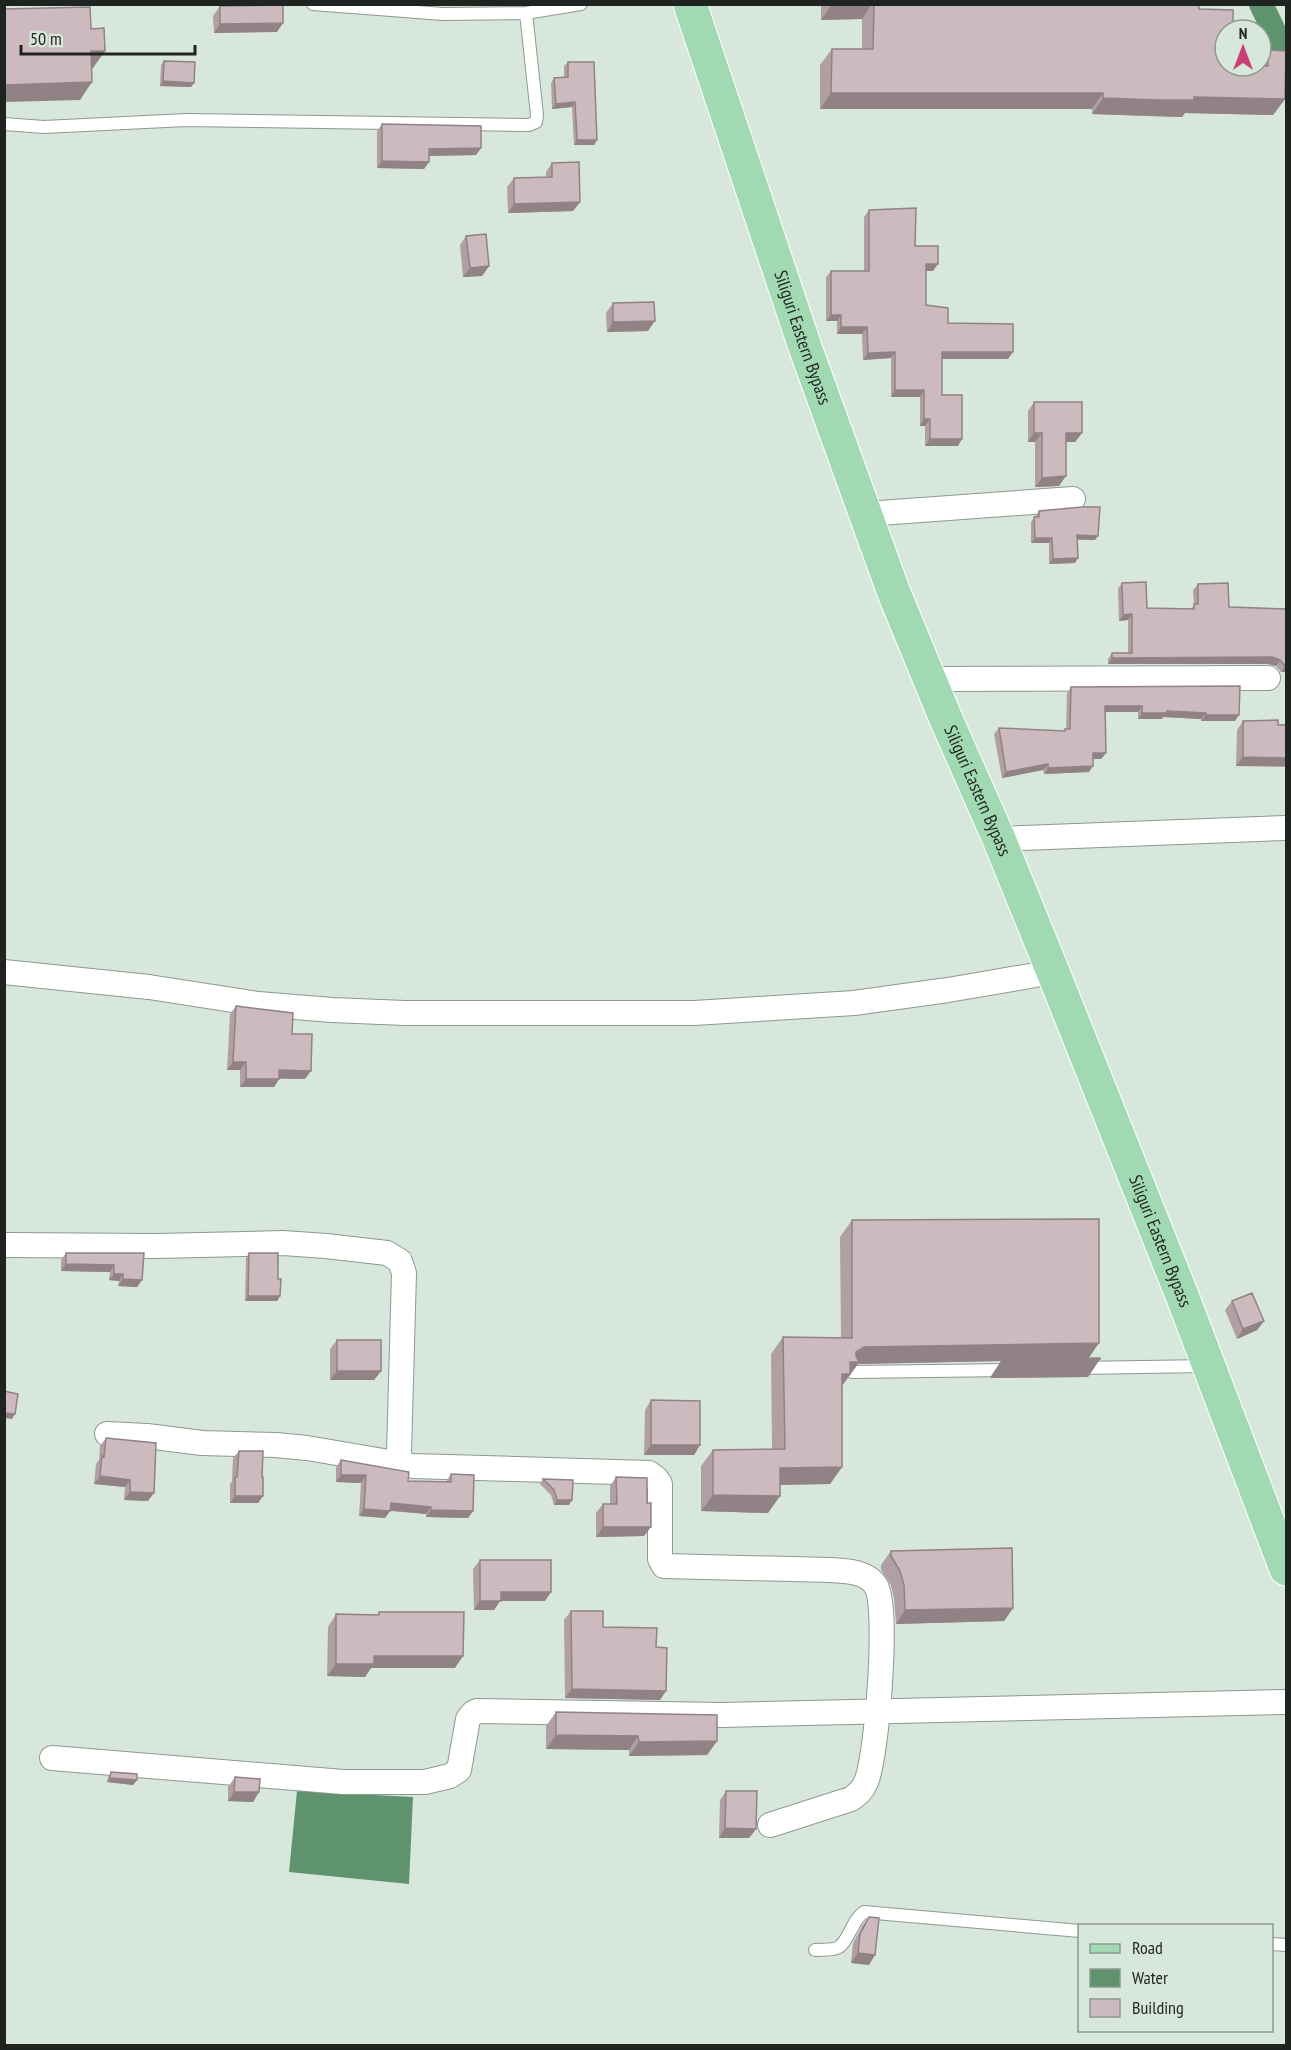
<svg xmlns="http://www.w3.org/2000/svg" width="1291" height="2050" font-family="'PT Sans Narrow',sans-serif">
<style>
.water{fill:#5e936d}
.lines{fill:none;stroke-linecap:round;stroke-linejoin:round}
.canal{stroke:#5e936d;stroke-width:24}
.lane-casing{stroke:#8b998e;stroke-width:14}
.street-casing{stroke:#8b998e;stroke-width:26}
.primary-casing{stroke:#fff;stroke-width:35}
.lane{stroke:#fff;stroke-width:12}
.street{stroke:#fff;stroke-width:24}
.primary{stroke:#a1d9b2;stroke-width:33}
.wall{fill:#b0a0a3}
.shaded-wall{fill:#908285}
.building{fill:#cdbabe;stroke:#908285;stroke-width:1.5}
.labels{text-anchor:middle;stroke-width:5;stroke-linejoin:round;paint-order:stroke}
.street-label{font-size:18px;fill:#1f2420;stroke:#d8e7dc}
</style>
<rect width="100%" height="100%" fill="#d8e7dc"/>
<!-- water -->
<path class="water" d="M 297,1791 L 413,1797 L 409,1884 L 289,1872 Z"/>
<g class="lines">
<!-- canal -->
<path class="canal" d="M 1261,4 L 1286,56"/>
<!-- lane casing -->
<g class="lane-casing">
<path id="lane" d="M 313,4 L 443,14 L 526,13 L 581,4
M 4,124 L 44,127 L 186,120 L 529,125 L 536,122 L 537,115 L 526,13
M 1078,1368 L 1208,1366
M 852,1372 L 1010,1370
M 1272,1944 L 1286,1945
M 815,1950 C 822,1949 833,1951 839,1947 C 850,1939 852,1920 864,1912 L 1080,1931"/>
</g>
<!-- street casing -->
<g class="street-casing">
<path id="street" d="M 866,514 L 1073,499
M 929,679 L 1268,678
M 999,839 L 1286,828
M 4,972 L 149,987 L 258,1004 L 332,1010 L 405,1013 L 694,1013 L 759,1009 L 854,1003 L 948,990 L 1053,972
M 4,1245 L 157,1246 L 283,1243 L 326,1246 L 387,1253 L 400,1261 L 404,1273 L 399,1453 L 401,1464 L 413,1466 L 649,1473 L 656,1478 L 660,1484 L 660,1559 L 664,1566 L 830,1570 C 845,1571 867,1571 876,1586 C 889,1608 877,1757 866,1782 C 863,1790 858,1794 851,1799 L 770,1825
M 107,1434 L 147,1436 L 202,1443 L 276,1445 L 307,1448 L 401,1464
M 52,1758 L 343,1782 L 425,1782 L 450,1776 L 459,1770 L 468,1719 L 473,1713 L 477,1711 L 722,1715 L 1286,1702"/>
</g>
<!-- primary casing -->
<g class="primary-casing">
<g id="primary">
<path id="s1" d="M 690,4 L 805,347 L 894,593 L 946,719 L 999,839 L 1053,972 L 1183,1298 L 1286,1569"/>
</g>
</g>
<!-- lane -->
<use href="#lane" class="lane"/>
<!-- street -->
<use href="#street" class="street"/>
<!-- primary -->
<use href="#primary" class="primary"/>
</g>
<!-- wall -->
<path class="wall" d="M 821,4 L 1199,4 L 1199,9 L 1225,66 L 1261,66 L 1261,61 L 1268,50 L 1285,99 L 1273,115 L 1185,113 L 1182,117 L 1145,116 L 1092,114 L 1092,109 L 820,109 L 820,65 L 832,49 L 862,49 L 862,19 L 821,20 Z
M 220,6 L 277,32 L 214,33 L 213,16 Z
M 164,61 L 194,83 L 191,87 L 160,86 L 161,65 Z
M 568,62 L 597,140 L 594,145 L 574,145 L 572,107 L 552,109 L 551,83 L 554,78 L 564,77 L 564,66 Z
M 382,124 L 481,148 L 476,155 L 429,156 L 429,162 L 424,169 L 377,168 L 377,131 Z
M 552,163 L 580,202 L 573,211 L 508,213 L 507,187 L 514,178 L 546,177 L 546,172 Z
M 869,210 L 915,246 L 933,271 L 926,271 L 926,305 L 948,323 L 1008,359 L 942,359 L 942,395 L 958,446 L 925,446 L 925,426 L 920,426 L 920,397 L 891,397 L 891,358 L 863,360 L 862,334 L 837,334 L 837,321 L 826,321 L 826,277 L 831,271 L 864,271 L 864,217 Z
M 466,236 L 489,266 L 482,276 L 463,277 L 460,245 Z
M 613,303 L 648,331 L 607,332 L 606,313 Z
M 1034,402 L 1082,433 L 1075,442 L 1066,442 L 1059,486 L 1035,487 L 1035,442 L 1028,442 L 1028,411 Z
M 1039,511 L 1095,540 L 1077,540 L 1078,558 L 1075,563 L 1049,564 L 1049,543 L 1031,543 L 1031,522 Z
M 1122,583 L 1147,608 L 1191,609 L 1194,605 L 1193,590 L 1198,584 L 1229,607 L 1287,609 L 1287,672 L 1281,672 L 1276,666 L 1268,664 L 1108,664 L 1108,659 L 1112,653 L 1128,653 L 1128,620 L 1119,621 L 1118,589 Z
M 1240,686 L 1235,721 L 1201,721 L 1201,719 L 1163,717 L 1162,719 L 1138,719 L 1138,712 L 1105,712 L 1106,753 L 1101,759 L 1093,759 L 1089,772 L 1044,774 L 1043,770 L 1002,778 L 994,734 L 999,728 L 1064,731 L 1066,729 L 1067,693 L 1071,687 Z
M 1243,721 L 1278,725 L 1287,725 L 1287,769 L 1286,767 L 1236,766 L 1237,730 Z
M 236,1006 L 292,1034 L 305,1079 L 279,1079 L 274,1087 L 240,1087 L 240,1070 L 227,1070 L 230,1014 Z
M 852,1220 L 1089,1358 L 1100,1359 L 1088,1377 L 990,1378 L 1001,1361 L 858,1364 L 842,1386 L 842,1467 L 830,1484 L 780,1485 L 768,1513 L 701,1511 L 701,1466 L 713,1450 L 772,1449 L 771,1354 L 783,1337 L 841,1337 L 840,1237 Z
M 66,1253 L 144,1253 L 142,1280 L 137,1287 L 118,1286 L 119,1281 L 109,1280 L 110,1272 L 61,1271 L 61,1260 Z
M 249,1253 L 278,1279 L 280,1296 L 277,1301 L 245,1301 L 246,1258 Z
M 1232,1301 L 1264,1321 L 1257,1330 L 1237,1339 L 1225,1310 Z
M 337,1340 L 381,1371 L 374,1380 L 330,1380 L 330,1349 Z
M 651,1400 L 700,1445 L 694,1455 L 644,1455 L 645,1410 Z
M 106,1438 L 148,1501 L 124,1500 L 125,1487 L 94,1484 L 96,1464 L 99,1460 L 100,1446 Z
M 239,1451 L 262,1477 L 263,1496 L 258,1503 L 230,1503 L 230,1484 L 232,1481 L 233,1458 Z
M 341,1460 L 408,1481 L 446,1482 L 451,1474 L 473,1511 L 468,1518 L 426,1517 L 426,1514 L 390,1511 L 385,1518 L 359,1516 L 361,1483 L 336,1482 L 336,1467 Z
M 616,1477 L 644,1536 L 596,1537 L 596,1513 L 603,1504 L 610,1504 L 610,1486 Z
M 543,1479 L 569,1505 L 554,1505 L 551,1495 L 540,1484 Z
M 891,1551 L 1013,1608 L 1004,1621 L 896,1624 L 894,1599 L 891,1585 L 881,1570 L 881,1565 Z
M 480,1560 L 545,1601 L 500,1601 L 494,1610 L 474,1610 L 473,1569 Z
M 571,1611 L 603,1627 L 656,1647 L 660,1700 L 565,1698 L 564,1620 Z
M 379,1612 L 455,1668 L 371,1668 L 365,1677 L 327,1676 L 328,1627 L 336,1614 L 377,1615 Z
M 556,1712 L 717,1741 L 707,1755 L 629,1756 L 629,1750 L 546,1749 L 546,1726 Z
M 111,1772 L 137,1780 L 133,1785 L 107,1782 L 108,1777 Z
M 235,1777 L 259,1792 L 253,1802 L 228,1801 L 228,1787 Z
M 726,1791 L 756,1829 L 749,1838 L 719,1838 L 720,1800 Z
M 869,1917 L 869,1965 L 851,1963 L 853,1943 L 862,1926 Z"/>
<!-- shaded-wall -->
<path class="shaded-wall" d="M 832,4 L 872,4 L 862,19 L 821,20 Z
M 283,23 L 277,32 L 214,33 L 220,24 Z
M 91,51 L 105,51 L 93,68 L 79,69 Z
M 163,81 L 194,83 L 191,87 L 160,86 Z
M 92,82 L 80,100 L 4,102 L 4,85 Z
M 831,93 L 1103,93 L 1092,109 L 820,109 Z
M 1194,97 L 1285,99 L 1273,115 L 1185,113 L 1182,117 L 1092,114 L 1103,98 Z
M 575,102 L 572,107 L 552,109 L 556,104 Z
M 577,140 L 597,140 L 594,145 L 574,145 Z
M 481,148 L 476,155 L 424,156 L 429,149 Z
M 382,161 L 429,162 L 424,169 L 377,168 Z
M 580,202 L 573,211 L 508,213 L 514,204 Z
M 926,264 L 938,264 L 933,271 L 921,271 Z
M 489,266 L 482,276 L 463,277 L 470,268 Z
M 831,315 L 841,315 L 837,321 L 826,321 Z
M 655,321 L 648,331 L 607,332 L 613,322 Z
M 841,327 L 867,327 L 862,334 L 837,334 Z
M 895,352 L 891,358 L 863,360 L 868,353 Z
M 942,352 L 1013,352 L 1008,359 L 937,359 Z
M 895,390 L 924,390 L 920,397 L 891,397 Z
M 924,419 L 930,419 L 925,426 L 920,426 Z
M 1034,433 L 1042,433 L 1035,442 L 1028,442 Z
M 1066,433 L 1082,433 L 1075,442 L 1059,442 Z
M 930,439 L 962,439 L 958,446 L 925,446 Z
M 1066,476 L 1059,486 L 1035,487 L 1042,478 Z
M 1077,535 L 1098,536 L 1095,540 L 1073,539 Z
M 1035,538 L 1052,538 L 1049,543 L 1031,543 Z
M 1078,558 L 1075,563 L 1049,564 L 1053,559 Z
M 1132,614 L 1128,620 L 1119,621 L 1123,615 Z
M 1272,657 L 1280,660 L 1276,666 L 1268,664 L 1108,664 L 1112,658 Z
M 1285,666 L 1287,666 L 1287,672 L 1281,672 Z
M 1105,706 L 1142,706 L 1138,712 L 1101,712 Z
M 1167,711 L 1206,713 L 1201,719 L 1163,717 L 1162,719 L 1138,719 L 1142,713 Z
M 1206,715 L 1239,715 L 1235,721 L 1201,721 Z
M 1093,753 L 1106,753 L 1101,759 L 1088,759 Z
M 1243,757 L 1287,758 L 1287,766 L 1236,766 Z
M 1048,764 L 1043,770 L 1002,778 L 1006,772 Z
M 1093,766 L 1089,772 L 1044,774 L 1048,768 Z
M 233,1062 L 246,1062 L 240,1070 L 227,1070 Z
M 279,1070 L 311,1071 L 305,1079 L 273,1078 Z
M 246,1079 L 279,1079 L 274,1087 L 240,1087 Z
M 66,1264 L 114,1265 L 110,1272 L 61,1271 Z
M 114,1274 L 123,1274 L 119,1281 L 109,1280 Z
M 123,1279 L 142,1280 L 137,1287 L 118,1286 Z
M 248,1296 L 280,1296 L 277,1301 L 245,1301 Z
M 1264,1321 L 1257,1330 L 1237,1339 L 1243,1329 Z
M 1099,1343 L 1088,1359 L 1100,1359 L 1088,1377 L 990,1378 L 1001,1361 L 858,1364 L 838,1391 L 830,1391 L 856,1352 L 864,1347 Z
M 337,1371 L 381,1371 L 374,1380 L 330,1380 Z
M 4,1413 L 15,1414 L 12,1419 L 4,1418 Z
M 651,1445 L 700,1445 L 694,1455 L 644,1455 Z
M 842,1467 L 830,1484 L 768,1485 L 780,1468 Z
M 341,1475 L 366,1475 L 361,1483 L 336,1482 Z
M 100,1476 L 130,1480 L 125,1487 L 94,1484 Z
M 130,1492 L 154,1493 L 148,1501 L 124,1500 Z
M 713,1495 L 780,1496 L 768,1513 L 701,1511 Z
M 235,1496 L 263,1496 L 258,1503 L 230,1503 Z
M 557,1500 L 572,1500 L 569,1505 L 554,1505 Z
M 391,1503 L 431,1507 L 426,1514 L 386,1510 Z
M 364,1509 L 390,1511 L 385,1518 L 359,1516 Z
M 431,1510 L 473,1511 L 468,1518 L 426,1517 Z
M 603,1527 L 651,1527 L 644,1536 L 596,1537 Z
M 501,1592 L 551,1592 L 545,1601 L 500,1601 L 494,1610 L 474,1610 L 480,1601 Z
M 1013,1608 L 1004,1621 L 896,1624 L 905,1610 Z
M 374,1656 L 463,1656 L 455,1668 L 371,1668 L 365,1677 L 327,1676 L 336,1664 Z
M 572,1689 L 666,1691 L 660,1700 L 565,1698 Z
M 556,1735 L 638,1736 L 629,1750 L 546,1749 Z
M 717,1741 L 707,1755 L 629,1756 L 639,1742 Z
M 110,1778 L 137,1780 L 133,1785 L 107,1782 Z
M 234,1792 L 259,1792 L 253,1802 L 228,1801 Z
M 725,1828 L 756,1829 L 749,1838 L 719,1838 Z
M 858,1953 L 875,1955 L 869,1965 L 851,1963 Z"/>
<!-- building -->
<path class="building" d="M 874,4 L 1199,4 L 1199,9 L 1233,10 L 1233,30 L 1225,30 L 1225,66 L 1268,66 L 1268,50 L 1286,51 L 1285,99 L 1194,97 L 1194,100 L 1157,100 L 1103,98 L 1103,93 L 831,93 L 832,49 L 873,49 Z
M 283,5 L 283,23 L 220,24 L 220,6 Z
M 90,7 L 91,29 L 104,28 L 105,51 L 91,51 L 92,82 L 4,85 L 4,9 Z
M 164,61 L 195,62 L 194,83 L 163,81 Z
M 568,62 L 594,62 L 597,140 L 577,140 L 575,102 L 556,104 L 554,78 L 568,77 Z
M 382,124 L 481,126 L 481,148 L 429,149 L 429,162 L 382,161 Z
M 579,162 L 580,202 L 514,204 L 514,178 L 552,177 L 552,163 Z
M 916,208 L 915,246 L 938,246 L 938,264 L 926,264 L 926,305 L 948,308 L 948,323 L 1013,324 L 1013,352 L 942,352 L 942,395 L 962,395 L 962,439 L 930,439 L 930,419 L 924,419 L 924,390 L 895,390 L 895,352 L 868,353 L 867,327 L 841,327 L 841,315 L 831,315 L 831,271 L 869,271 L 869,210 Z
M 486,234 L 489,266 L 470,268 L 466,236 Z
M 654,302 L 655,321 L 613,322 L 613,303 Z
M 1034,402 L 1082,402 L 1082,433 L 1066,433 L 1066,476 L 1042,478 L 1042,433 L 1034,433 Z
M 1082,507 L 1100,507 L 1098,536 L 1077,535 L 1078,558 L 1053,559 L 1052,538 L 1035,538 L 1034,517 L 1039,517 L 1039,511 Z
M 1146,582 L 1147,608 L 1194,609 L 1194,604 L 1198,604 L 1198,584 L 1228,583 L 1229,607 L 1287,609 L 1287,666 L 1285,666 L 1280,660 L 1272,657 L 1112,658 L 1112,653 L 1132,653 L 1132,614 L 1123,615 L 1122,583 Z
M 1240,686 L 1239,715 L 1206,715 L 1206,713 L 1167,711 L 1166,713 L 1142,713 L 1142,706 L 1105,706 L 1106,753 L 1093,753 L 1093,766 L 1048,768 L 1048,764 L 1006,772 L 999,728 L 1065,731 L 1065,729 L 1070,729 L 1071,687 Z
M 1278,720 L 1278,725 L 1287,725 L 1287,758 L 1243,757 L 1243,721 Z
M 236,1006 L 293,1013 L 292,1034 L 312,1034 L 311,1071 L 279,1070 L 279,1079 L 246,1079 L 246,1062 L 233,1062 Z
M 1099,1219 L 1099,1343 L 864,1347 L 856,1352 L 856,1356 L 859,1362 L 850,1362 L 850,1374 L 842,1374 L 842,1467 L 780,1468 L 780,1496 L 713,1495 L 713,1450 L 785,1449 L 783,1337 L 852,1338 L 852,1220 Z
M 66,1253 L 144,1253 L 142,1280 L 123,1279 L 123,1274 L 114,1274 L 114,1265 L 66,1264 Z
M 249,1253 L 278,1253 L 278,1279 L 281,1279 L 280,1296 L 248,1296 Z
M 1252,1293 L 1264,1321 L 1243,1329 L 1232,1301 Z
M 337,1340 L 381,1340 L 381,1371 L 337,1371 Z
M 1100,1358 L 1100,1359 L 1002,1360 Z
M 4,1391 L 18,1394 L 15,1414 L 4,1413 Z
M 651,1400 L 700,1401 L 700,1445 L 651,1445 Z
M 106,1438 L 156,1443 L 154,1493 L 130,1492 L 130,1480 L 100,1476 L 102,1456 L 104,1457 Z
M 239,1451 L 263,1451 L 262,1477 L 263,1477 L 263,1496 L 235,1496 L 235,1477 L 237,1477 Z
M 341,1460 L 409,1472 L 408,1481 L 451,1482 L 451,1474 L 474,1475 L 473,1511 L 431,1510 L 431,1507 L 391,1503 L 390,1511 L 364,1509 L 366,1475 L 341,1475 Z
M 616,1477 L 647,1478 L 647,1503 L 651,1503 L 651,1527 L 603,1527 L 603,1504 L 617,1504 Z
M 543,1479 L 573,1480 L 572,1500 L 557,1500 L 554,1490 Z
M 1012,1548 L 1013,1608 L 905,1610 L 904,1585 L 900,1571 L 891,1556 L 891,1551 Z
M 480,1560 L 551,1560 L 551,1592 L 501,1592 L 501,1601 L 480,1601 Z
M 571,1611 L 603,1611 L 603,1627 L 657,1628 L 656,1647 L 667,1648 L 666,1691 L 572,1689 Z
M 379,1612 L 464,1612 L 463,1656 L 374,1656 L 374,1664 L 336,1664 L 336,1614 L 379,1615 Z
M 556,1712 L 717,1715 L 717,1741 L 639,1742 L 638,1736 L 556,1735 Z
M 111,1772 L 137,1774 L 137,1780 L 110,1778 Z
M 235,1777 L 260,1779 L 259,1792 L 234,1792 Z
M 726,1791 L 757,1791 L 756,1829 L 725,1828 Z
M 869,1917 L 879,1918 L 875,1955 L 858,1953 L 860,1934 Z"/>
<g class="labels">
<!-- street labels -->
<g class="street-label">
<text dy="6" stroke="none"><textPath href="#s1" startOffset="352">Siliguri Eastern Bypass</textPath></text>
<text dy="6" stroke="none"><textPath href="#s1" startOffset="838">Siliguri Eastern Bypass</textPath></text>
<text dy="6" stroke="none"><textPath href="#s1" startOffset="1324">Siliguri Eastern Bypass</textPath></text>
</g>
</g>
<!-- border -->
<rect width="1291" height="2050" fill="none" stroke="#1f2420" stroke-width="12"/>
<!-- legend -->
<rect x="1078" y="1924" width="195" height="108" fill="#d8e7dc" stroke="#8e9991" stroke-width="1.5"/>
<rect x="1090" y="1944" width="30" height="9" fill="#a1d9b2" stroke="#8e9991" stroke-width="1.5"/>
<text x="1132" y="1954" font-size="18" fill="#1f2420">Road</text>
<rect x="1090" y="1969" width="30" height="18" fill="#5e936d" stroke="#8e9991" stroke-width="1.5"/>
<text x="1132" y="1984" font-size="18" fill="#1f2420">Water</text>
<rect x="1090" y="1999" width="30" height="18" fill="#cdbabe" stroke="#8e9991" stroke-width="1.5"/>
<text x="1132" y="2014" font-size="18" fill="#1f2420">Building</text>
<!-- north arrow -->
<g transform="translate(1243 48)"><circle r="28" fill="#d8e7dc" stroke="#8e9991" stroke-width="1.5"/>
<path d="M0-4.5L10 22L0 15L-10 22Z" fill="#ca4076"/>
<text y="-9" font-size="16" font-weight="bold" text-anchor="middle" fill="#1f2420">N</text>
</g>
<!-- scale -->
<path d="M21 45v9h174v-9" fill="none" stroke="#1f2420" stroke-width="3"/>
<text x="30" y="45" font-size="18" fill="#1f2420" stroke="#d8e7dc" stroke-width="4.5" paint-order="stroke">50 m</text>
</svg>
